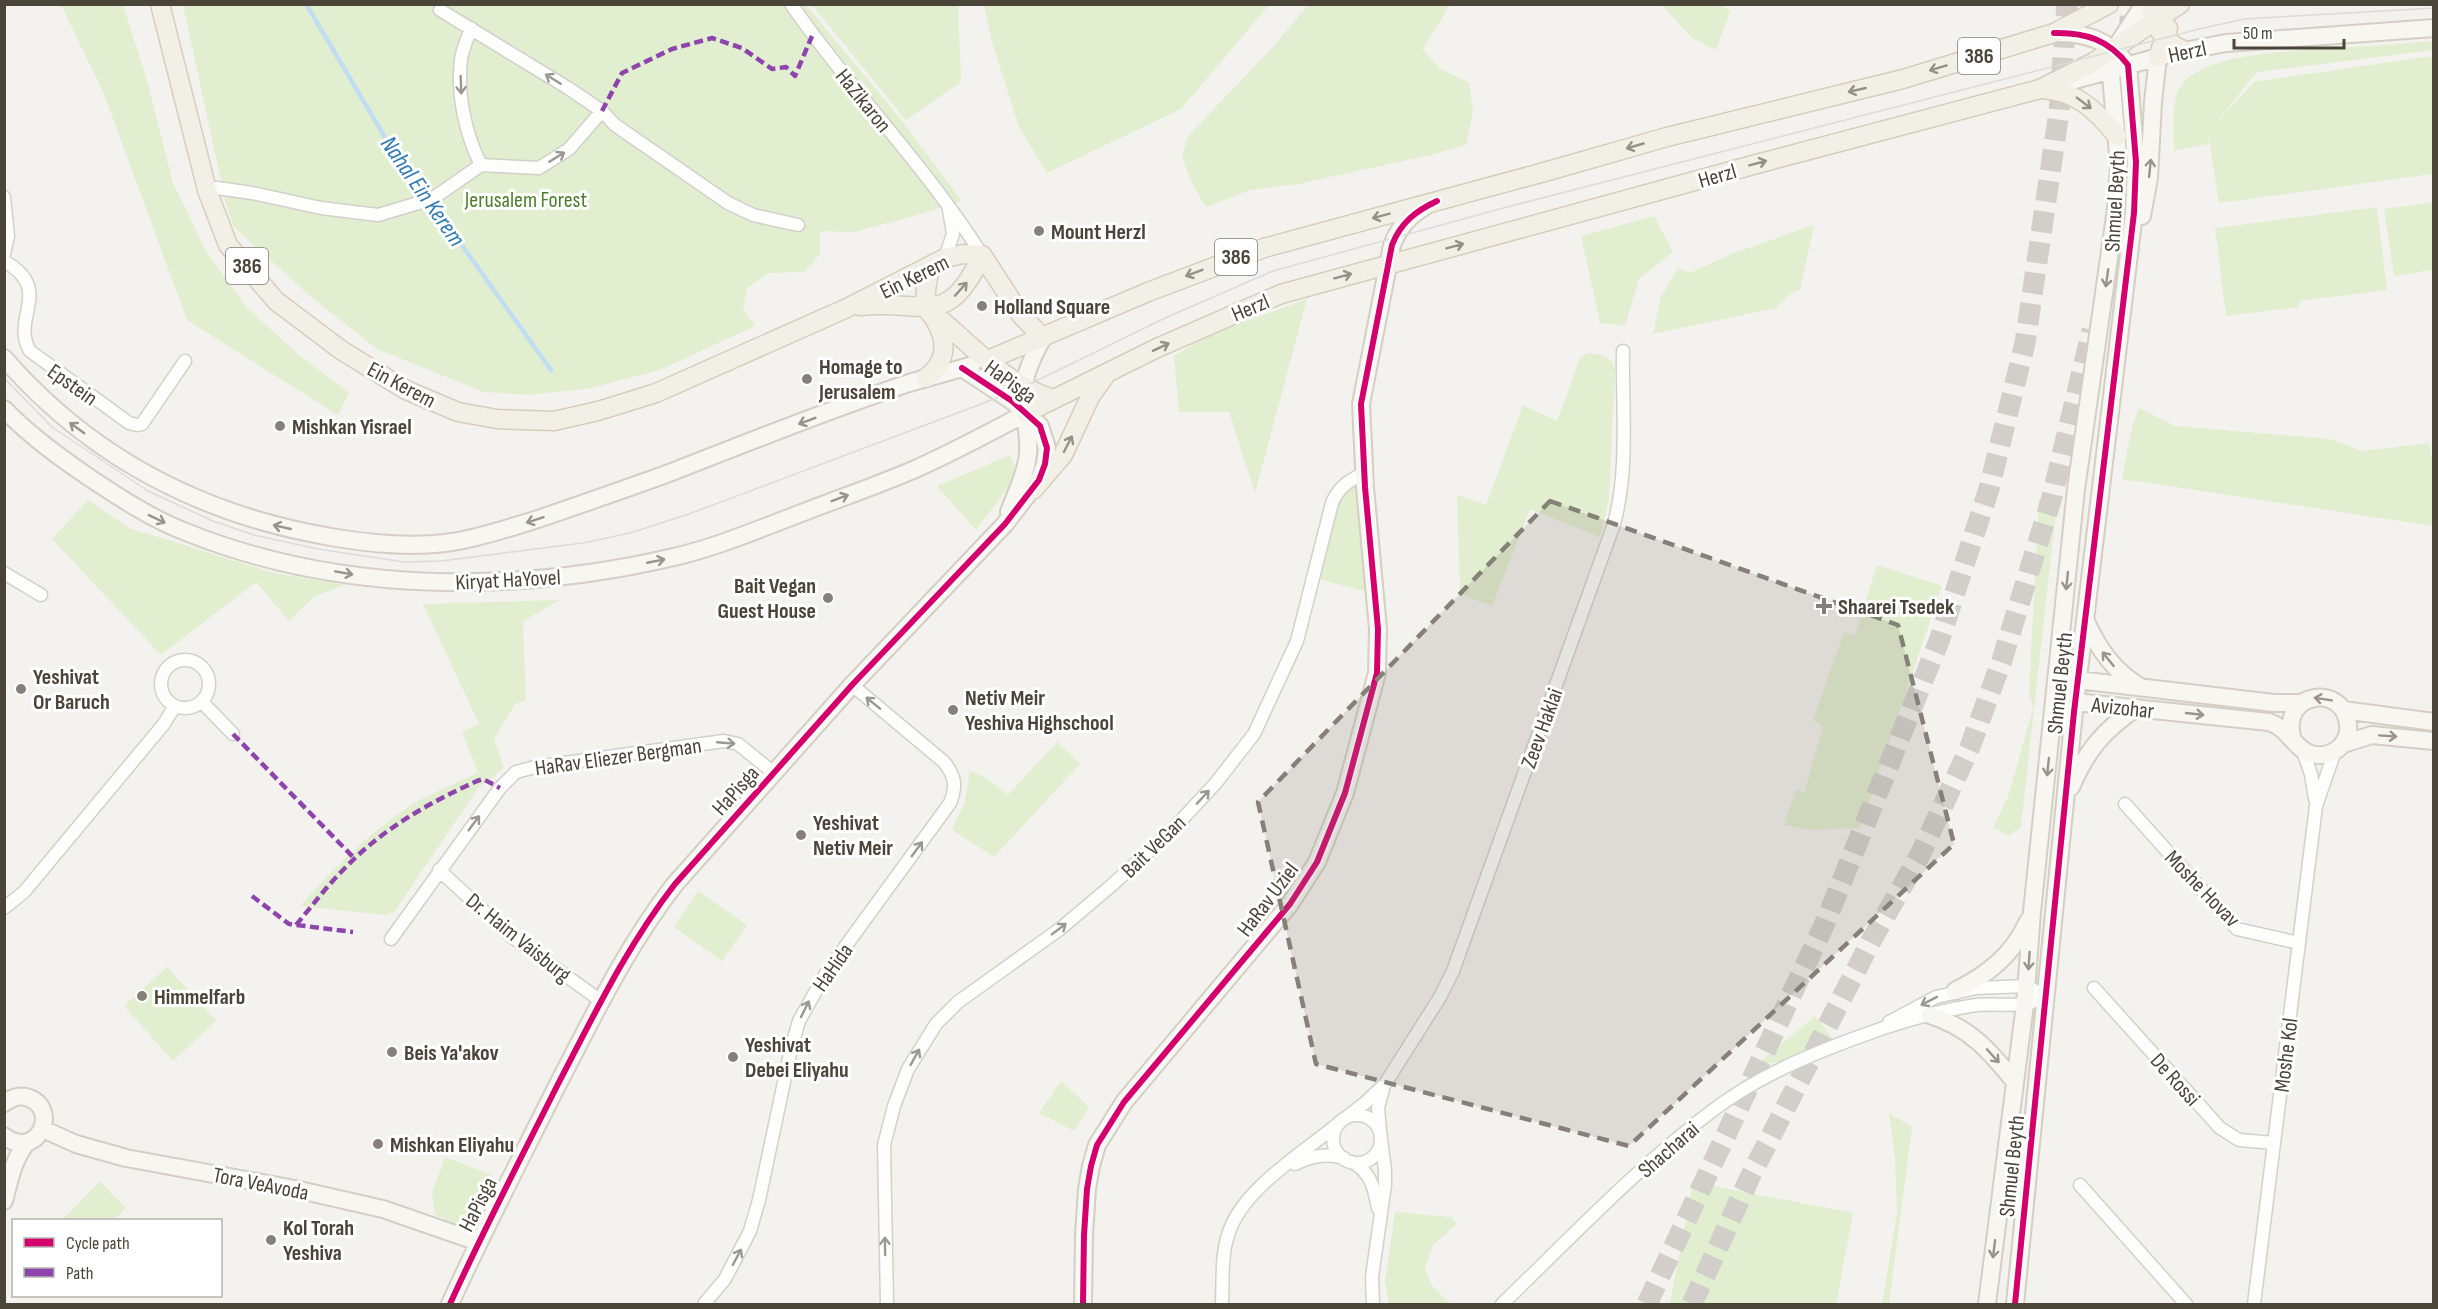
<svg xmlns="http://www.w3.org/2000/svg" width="2438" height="1309" font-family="'Sofia Sans Condensed',sans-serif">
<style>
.green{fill:#e1eecf}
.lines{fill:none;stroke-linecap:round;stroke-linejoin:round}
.stream{stroke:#c0ddf1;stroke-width:4.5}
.highway-tunnel{stroke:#d2cfca;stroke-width:21;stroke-dasharray:21 10;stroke-linecap:butt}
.street-casing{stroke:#d2d0cb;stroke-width:15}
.secondary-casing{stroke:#d3cfc5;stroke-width:20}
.primary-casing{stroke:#d6cebb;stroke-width:21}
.street{stroke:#fdfdfc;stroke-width:12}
.secondary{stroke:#f7f6f1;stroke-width:16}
.primary{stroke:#f2efe6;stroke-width:18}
.tram{stroke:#dbdbda;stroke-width:1.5}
.quiet{stroke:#8e44ad;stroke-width:4.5;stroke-dasharray:9 4.5;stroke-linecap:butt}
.cycleway-casing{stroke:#fff;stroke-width:10}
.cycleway{stroke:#d6006c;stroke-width:6}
.oneway{stroke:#969187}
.oneway2{stroke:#9b9791}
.oneway3{stroke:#98948c}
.marked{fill:#868178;fill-opacity:0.2;stroke:#868178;stroke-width:4.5;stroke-dasharray:12 8;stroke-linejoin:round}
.poi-dot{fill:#868178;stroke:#fff;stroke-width:2}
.labels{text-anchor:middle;stroke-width:6;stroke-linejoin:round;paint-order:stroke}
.shield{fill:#fff;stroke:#817c74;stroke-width:1.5}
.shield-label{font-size:21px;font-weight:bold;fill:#4b4439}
.street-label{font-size:22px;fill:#4b4439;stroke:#fff}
.park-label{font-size:22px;fill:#4a7f2a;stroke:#fff}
.poi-label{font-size:22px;font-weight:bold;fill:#4b4439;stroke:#fff;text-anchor:start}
.water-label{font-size:24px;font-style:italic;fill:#2e7ab2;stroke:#fff}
</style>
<rect width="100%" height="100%" fill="#f4f2ee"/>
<!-- green -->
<path class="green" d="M 61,5 L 123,5 L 146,77 L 173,183 L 206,251 L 246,307 L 298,354 L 349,393 L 338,415 L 187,320 L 104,94 Z
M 183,5 L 806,5 L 898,116 L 962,201 L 911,217 L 854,232 L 820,231 L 820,254 L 804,272 L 769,273 L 747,288 L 743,308 L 755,326 L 660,370 L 587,389 L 529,395 L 484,392 L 377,349 L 310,296 L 233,226 L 226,204 Z
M 812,5 L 958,5 L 961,82 L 906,120 Z
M 984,5 L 984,4 L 1269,5 L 1181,109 L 1047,173 L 1019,127 L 992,42 Z
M 1308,5 L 1450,5 L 1423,49 L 1439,68 L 1469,83 L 1473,112 L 1466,145 L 1435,154 L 1298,184 L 1250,190 L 1206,207 L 1190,180 L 1182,156 L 1188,136 L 1272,48 Z
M 1662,5 L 1722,5 L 1730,12 L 1716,50 L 1691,37 Z
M 2433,41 L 2433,50 L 2257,72 L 2213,126 L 2254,82 L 2433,56 L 2433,174 L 2219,203 L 2209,140 L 2212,129 L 2207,144 L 2174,151 C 2174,133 2171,109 2178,91 C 2195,51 2299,51 2337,48 C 2369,46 2401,44 2433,41 Z
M 2433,202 L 2433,270 L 2394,276 L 2384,209 Z
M 2377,207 L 2387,290 L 2299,301 L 2299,307 L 2226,316 L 2215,228 Z
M 1654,216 L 1673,252 L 1639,279 L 1625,326 L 1600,323 L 1581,236 Z
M 1814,225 L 1800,290 L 1791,293 L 1776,308 L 1653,334 L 1661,297 L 1678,268 L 1690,273 L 1731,254 Z
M 1307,299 L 1255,493 L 1229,412 L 1179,412 L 1174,356 L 1213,333 Z
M 1587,353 C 1599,354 1609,355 1615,367 L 1609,499 L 1600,537 L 1530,509 L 1492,606 L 1460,594 L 1457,495 L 1486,505 L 1523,405 L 1557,421 L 1580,358 Z
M 2139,408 L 2175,426 L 2330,439 L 2362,451 L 2429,443 L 2431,456 L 2433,457 L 2433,526 L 2122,479 L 2132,426 Z
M 1010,455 L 1015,467 L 1010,485 L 976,530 L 937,486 Z
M 1361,479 L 1372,593 L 1318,579 L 1337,501 L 1343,492 Z
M 2039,499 L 2045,499 L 2056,511 L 2021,827 L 2009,836 L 1993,828 L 2008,797 L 2033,709 L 2029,691 Z
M 88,500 L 129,528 L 274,573 L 345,585 L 315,596 L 289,621 L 256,582 L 161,655 L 52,539 Z
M 1877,565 L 1942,586 L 1860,828 L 1810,830 L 1784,825 L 1796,789 L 1804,793 L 1823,727 L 1813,720 L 1844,632 L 1855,635 Z
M 560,600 L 523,621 L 526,700 L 515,704 L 494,739 L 504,768 L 478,788 L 395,911 L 386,915 L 300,906 C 333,869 367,835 408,807 C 430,793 456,784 478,772 L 462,732 L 479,724 L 423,604 Z
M 1057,742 L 1080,764 L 994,857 L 952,830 L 965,801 L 970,771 L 985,777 L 1008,795 Z
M 698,891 L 747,925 L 722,961 L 674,927 Z
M 167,967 L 216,1021 L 173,1061 L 124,1006 Z
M 1815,1016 L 1832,1038 L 1785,1061 L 1756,1065 Z
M 1061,1081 L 1089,1107 L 1074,1131 L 1039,1113 Z
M 1889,1113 L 1912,1127 L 1889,1304 L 1882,1304 L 1897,1212 L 1895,1157 Z
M 445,1157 L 491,1175 L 478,1209 L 465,1225 L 450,1222 L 435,1214 L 432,1193 Z
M 100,1181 L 126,1208 L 113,1220 L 62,1220 Z
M 1693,1182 L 1853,1213 L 1836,1304 L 1670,1304 Z
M 1395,1212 L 1451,1217 L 1457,1224 L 1433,1245 L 1425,1269 L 1432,1286 L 1451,1304 L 1389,1304 L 1385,1282 Z"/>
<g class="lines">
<!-- stream -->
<path class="stream" d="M 306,4 L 386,139 L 551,370"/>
<!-- highway-tunnel -->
<path class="highway-tunnel" d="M 2129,37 L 2131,4
M 1647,1304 L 1825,923 L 1939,641 L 1989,489 L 2025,343 L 2059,112 L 2067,4
M 1692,1304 L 1751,1175 L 1871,941 L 1920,855 L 1970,747 L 2002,660 L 2052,497 L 2092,330"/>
<!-- street casing -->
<g class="street-casing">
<path id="street" d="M 791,4 C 851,91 926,166 982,255
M 440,10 L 568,88 L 602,111 L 615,125 L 728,203 L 753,215 L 798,225
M 471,28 C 468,38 462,49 461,60 C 457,95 465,133 481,165
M 207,190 L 217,188 L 252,193 L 321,208 L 378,215 L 432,199 L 481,165 L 539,168 L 569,149 L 602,111
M 4,197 L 8,236 L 4,254
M 945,258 L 953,234 L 949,210
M 4,261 C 55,290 10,317 30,351 L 129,423 L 137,425 L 142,424 L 185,361
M 4,573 L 41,595
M161 684a24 24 0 1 1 48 0a24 24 0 1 1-48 0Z
M 202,702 L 233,734
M 2303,751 L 2311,774 L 2315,799
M 2125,804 L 2237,929 L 2299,943
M 439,870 L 511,936 L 601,1001
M 4,908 L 24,892 L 163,725 L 175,706
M 391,939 L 500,788 L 516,772 L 535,767 L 724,741 L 738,744 L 774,773
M 2094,988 L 2220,1128 L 2239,1140 L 2274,1143
M 1889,1022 L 1936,997 L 1976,988 L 2027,986 L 2046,997
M1333 1139a24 24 0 1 1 48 0a24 24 0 1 1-48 0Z
M 1347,1117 L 1365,1103 L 1385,1084 L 1440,997 L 1453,971 L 1614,524 C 1629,469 1622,408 1623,351
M 1380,1131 L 1378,1108 L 1383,1089
M 1352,1162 C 1371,1172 1374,1188 1378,1208
M 1295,1164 C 1312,1156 1325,1153 1344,1158
M 2080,1185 L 2186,1304
M 704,1304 L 725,1279 L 750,1231 L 759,1200 L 791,1049 L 799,1021 L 826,973 L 950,803 C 957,786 955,776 944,762 L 852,685
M 887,1304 L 884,1145 L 894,1106 L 908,1069 L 936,1024 L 958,1002 L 1060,929 L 1112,885 L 1172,830 L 1215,784 L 1254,734 L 1297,641 L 1332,503 C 1339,486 1349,481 1364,473
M 1222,1304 C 1223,1282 1221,1257 1228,1235 C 1242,1188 1304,1153 1340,1122
M 1373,1304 L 1372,1277 L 1385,1185 L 1385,1170 L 1381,1140
M 1502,1304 C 1570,1239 1636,1168 1712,1111 C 1756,1077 1809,1055 1861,1036 C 1896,1023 1934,1012 1970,1006 C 1988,1003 2007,1006 2025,1004 C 2032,1003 2039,999 2046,997
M 2254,1304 L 2316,806 L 2335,751"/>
</g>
<!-- secondary casing -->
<g class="secondary-casing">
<path id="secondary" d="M 2064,83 L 2173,53 L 2226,43 L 2434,28
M 2142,216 L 2149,178 L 2153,102 L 2158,57
M 4,358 C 91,458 202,515 331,537 C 372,544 412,548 452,542 C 479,538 504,529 529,522 C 574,507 619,491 664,475 C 744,444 825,411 906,384 C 928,377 951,372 972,365
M 4,409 C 30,436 59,457 90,478 C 120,498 152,519 186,532 C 340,594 515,594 674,557 C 717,547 759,529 799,514 C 837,499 876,486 913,470 C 951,453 989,433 1026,413
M 1009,512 C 1016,493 1026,474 1028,454 C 1030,434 1023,415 1023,394 C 1024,375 1033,355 1043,338
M 2085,619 C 2097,647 2113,671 2139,686
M 2067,684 L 2078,680 L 2274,703 L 2301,703
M 2067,696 L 2075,702 L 2269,722 C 2290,729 2294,749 2311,754 C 2322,757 2333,754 2341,746 C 2346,740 2349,732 2348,725 C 2345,684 2281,690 2292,737
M 2343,710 L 2434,722
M 2343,744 L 2372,735 L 2434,741
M 2071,787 C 2087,750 2103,731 2136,708
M 1955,991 C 1987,975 2013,955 2028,921
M 1930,1015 C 1970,1028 1989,1050 2015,1082
M 4,1103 C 11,1098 18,1095 26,1097 C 62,1107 38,1162 4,1136
M 43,1129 L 76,1144 L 126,1158 L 295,1189 L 383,1209 L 478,1242
M 4,1201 C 10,1179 13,1160 27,1142
M 450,1304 C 483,1231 520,1160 556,1088 C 593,1017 626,947 675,884 L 852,685 L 1005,524 L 1039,480 L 1045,464 L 1047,448 L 1040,426 L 1012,401 L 962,368
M 1083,1304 L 1084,1235 L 1087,1189 L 1091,1166 L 1097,1145 L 1124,1102 L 1290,904 L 1317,862 L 1345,793 L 1377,673 L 1378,629 L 1365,487 L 1361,404 L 1392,245 C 1399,227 1409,216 1426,206
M 1987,1304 L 2025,1004 L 2032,912 L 2076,489 L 2116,209 L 2119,166 L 2110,64 L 2114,50 L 2144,4
M 2015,1304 L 2074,712 L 2134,213 L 2136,162 L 2128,65 C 2109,40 2085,32 2054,33"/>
</g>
<!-- primary casing -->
<g class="primary-casing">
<path id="primary" d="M 160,4 L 207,190 L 228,245 L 276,301 L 341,350 L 406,390 L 458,412 L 497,419 L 554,421 L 598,411 L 656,393 L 847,308 L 945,258 L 963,254 L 982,255
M 2151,4 C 2153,26 2164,42 2185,51
M 2158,57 L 2168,28
M 2042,89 C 2076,91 2096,110 2117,136
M 982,255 L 1021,315 L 1043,338
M 860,306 C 925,299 947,331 982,255
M 927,308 C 967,340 1004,385 1054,399
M 988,360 L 1148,292 L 1264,248 L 1548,171 L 1667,137 L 1903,79 L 2054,33 L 2109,4
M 926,378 C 947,362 948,342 935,320 C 933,316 928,312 927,308 C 923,295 928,277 931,265
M 1026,413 L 1157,348 L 1281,294 L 1764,162 L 2040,89 L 2094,62 L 2180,4
M 1033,490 L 1063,455 L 1090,397 L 1105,376"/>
</g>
<!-- street -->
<use href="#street" class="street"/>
<!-- secondary -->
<use href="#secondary" class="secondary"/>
<!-- primary -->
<use href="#primary" class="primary"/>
<!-- tram -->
<path class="tram" d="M 4,378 L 52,427 L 148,491 L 213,521 L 254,535 L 318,549 L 404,562 L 441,561 L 583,543 L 630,533 L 686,515 L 976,406 L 1024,387 L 1163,319 L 1273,271 L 1507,207 L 2199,29 L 2244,19 L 2434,8"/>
<!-- quiet -->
<path class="quiet" d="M 602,111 L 622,73 L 672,49 L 712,38 L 742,48 L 772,69 L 786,67 L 795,76 L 812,36
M 233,734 L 354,858
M 252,896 L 289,924 L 353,932
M 296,925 C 312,906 327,886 344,869 C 381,830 428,803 477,781 L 483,779 L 500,788"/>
<!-- cycleway casing -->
<g class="cycleway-casing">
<path id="cycleway" d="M 450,1304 C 483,1231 520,1160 556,1088 C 593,1017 626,947 675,884 L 852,685 L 1005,524 L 1039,480 L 1045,464 L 1047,448 L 1040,426 L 1012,401 L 962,368
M 1083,1304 L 1084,1235 L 1087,1189 L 1091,1166 L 1097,1145 L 1124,1102 L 1290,904 L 1317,862 L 1345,793 L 1377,673 L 1378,629 L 1365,487 L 1361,404 L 1392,245 C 1401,222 1416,211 1437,201
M 2015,1304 L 2074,712 L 2134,213 L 2136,162 L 2128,65 C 2109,40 2085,32 2054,33"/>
</g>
<!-- cycleway -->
<use href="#cycleway" class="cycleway"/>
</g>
<!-- one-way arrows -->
<defs><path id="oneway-shaft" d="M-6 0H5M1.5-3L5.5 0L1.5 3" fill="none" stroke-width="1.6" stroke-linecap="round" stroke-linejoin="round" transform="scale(1.5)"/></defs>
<g class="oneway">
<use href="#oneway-shaft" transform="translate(1938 68) rotate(163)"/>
<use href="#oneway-shaft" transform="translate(1857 90) rotate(167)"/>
<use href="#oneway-shaft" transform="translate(2084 103) rotate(37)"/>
<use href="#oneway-shaft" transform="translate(1635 146) rotate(164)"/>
<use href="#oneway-shaft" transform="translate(1758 163) rotate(-15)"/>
<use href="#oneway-shaft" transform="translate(1381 216) rotate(165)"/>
<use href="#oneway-shaft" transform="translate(1455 246) rotate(-15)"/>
<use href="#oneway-shaft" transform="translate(1194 273) rotate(159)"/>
<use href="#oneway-shaft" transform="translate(1343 276) rotate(-15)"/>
<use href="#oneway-shaft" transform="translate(961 289) rotate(-48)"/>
<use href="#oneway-shaft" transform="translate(1161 347) rotate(-25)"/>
<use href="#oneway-shaft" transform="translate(1068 444) rotate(-63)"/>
</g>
<g class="oneway2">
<use href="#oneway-shaft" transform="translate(553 79) rotate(-148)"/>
<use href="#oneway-shaft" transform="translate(461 85) rotate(88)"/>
<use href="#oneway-shaft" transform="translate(557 157) rotate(-32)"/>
<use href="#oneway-shaft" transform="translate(873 703) rotate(-141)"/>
<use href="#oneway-shaft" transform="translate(726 743) rotate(5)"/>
<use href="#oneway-shaft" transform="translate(1203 797) rotate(-47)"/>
<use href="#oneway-shaft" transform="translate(474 823) rotate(-53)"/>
<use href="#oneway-shaft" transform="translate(917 849) rotate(-54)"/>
<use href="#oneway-shaft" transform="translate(1059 929) rotate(-37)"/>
<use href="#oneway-shaft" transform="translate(1929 1001) rotate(153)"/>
<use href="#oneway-shaft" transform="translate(805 1009) rotate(-64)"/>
<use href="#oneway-shaft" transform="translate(915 1057) rotate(-61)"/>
<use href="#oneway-shaft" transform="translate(885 1246) rotate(-91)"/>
<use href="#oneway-shaft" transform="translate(737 1257) rotate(-62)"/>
</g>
<g class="oneway3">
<use href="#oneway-shaft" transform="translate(2150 168) rotate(-84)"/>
<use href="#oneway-shaft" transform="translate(2107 278) rotate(98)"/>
<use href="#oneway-shaft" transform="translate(807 421) rotate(159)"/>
<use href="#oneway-shaft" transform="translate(77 428) rotate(-144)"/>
<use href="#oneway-shaft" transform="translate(840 498) rotate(-21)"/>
<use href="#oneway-shaft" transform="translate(157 519) rotate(26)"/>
<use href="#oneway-shaft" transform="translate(535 520) rotate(162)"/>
<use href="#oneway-shaft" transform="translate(282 527) rotate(-167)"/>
<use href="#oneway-shaft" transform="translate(656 561) rotate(-11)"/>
<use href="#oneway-shaft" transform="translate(344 573) rotate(10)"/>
<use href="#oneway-shaft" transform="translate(2067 581) rotate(96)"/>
<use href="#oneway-shaft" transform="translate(2108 659) rotate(-129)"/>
<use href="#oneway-shaft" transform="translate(2323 699) rotate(-171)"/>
<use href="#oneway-shaft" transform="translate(2195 714) rotate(6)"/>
<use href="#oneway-shaft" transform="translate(2388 736) rotate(4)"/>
<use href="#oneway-shaft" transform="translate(2048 767) rotate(96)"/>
<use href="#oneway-shaft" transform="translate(2029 961) rotate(94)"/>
<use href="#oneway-shaft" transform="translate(1993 1056) rotate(48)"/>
<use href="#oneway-shaft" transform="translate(1994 1249) rotate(97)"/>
</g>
<!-- marked area -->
<path class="marked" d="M 1550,501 L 1898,625 L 1954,844 L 1629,1146 L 1316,1064 L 1258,802 Z"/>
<!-- markers -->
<g class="poi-dot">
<circle cx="1039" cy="231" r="6"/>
<circle cx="982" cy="306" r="6"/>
<circle cx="807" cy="379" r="6"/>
<circle cx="280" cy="426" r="6"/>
<circle cx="828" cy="598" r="6"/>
<path d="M1821 597h6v6h6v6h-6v6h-6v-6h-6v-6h6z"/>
<circle cx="21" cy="689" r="6"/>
<circle cx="953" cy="710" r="6"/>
<circle cx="801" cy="835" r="6"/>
<circle cx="142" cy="996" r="6"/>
<circle cx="392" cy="1052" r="6"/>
<circle cx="733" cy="1057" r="6"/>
<circle cx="378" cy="1144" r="6"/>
<circle cx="271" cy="1240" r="6"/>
</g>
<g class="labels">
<!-- shield labels -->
<g class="shield">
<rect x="1958" y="38" width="42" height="36" rx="4.5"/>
<rect x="1215" y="239" width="42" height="36" rx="4.5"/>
<rect x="226" y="248" width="42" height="36" rx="4.5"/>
</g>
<g class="shield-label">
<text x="1979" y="63">386</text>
<text x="1236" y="264">386</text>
<text x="247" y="273">386</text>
</g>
<!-- street labels -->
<g class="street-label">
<text transform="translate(2187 51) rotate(-12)" y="8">Herzl</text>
<text transform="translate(864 100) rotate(51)" y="8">HaZikaron</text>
<text transform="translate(1717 175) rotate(-16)" y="8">Herzl</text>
<text transform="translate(2114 201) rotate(-87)" y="8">Shmuel Beyth</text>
<text transform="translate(914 276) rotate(-26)" y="8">Ein Kerem</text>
<text transform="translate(1250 307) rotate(-23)" y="8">Herzl</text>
<text transform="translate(1011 381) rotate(36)" y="8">HaPisga</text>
<text transform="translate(73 384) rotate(35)" y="8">Epstein</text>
<text transform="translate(402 384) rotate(28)" y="8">Ein Kerem</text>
<text transform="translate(508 579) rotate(-3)" y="8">Kiryat HaYovel</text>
<text transform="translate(2059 683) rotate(-84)" y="8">Shmuel Beyth</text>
<text transform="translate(2123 707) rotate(6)" y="8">Avizohar</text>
<text transform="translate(1541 728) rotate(-70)" y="8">Zeev Haklai</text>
<text transform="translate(618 756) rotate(-8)" y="8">HaRav Eliezer Bergman</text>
<text transform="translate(735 790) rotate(-48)" y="8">HaPisga</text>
<text transform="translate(1153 846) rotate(-44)" y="8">Bait VeGan</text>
<text transform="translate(2203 888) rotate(46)" y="8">Moshe Hovav</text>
<text transform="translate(1267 899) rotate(-53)" y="8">HaRav Uziel</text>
<text transform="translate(519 937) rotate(39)" y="8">Dr. Haim Vaisburg</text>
<text transform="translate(832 967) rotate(-55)" y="8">HaHida</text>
<text transform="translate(2285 1055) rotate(-83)" y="8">Moshe Kol</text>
<text transform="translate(2176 1079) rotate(48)" y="8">De Rossi</text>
<text transform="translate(1668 1149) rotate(-41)" y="8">Shacharai</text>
<text transform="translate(2011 1166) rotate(-84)" y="8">Shmuel Beyth</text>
<text transform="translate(261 1183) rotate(11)" y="8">Tora VeAvoda</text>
<text transform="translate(477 1204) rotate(-63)" y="8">HaPisga</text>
</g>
<!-- park labels -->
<g class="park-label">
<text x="526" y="207">Jerusalem Forest</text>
</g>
<!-- poi labels -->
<g class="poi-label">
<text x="1051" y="239">Mount Herzl</text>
<text x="994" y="314">Holland Square</text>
<text x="819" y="374">Homage to<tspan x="819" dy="25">Jerusalem</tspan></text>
<text x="292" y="434">Mishkan Yisrael</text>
<text x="816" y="593" text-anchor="end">Bait Vegan<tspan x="816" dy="25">Guest House</tspan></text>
<text x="1838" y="614">Shaarei Tsedek</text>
<text x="33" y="684">Yeshivat<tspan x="33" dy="25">Or Baruch</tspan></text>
<text x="965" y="705">Netiv Meir<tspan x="965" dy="25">Yeshiva Highschool</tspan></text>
<text x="813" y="830">Yeshivat<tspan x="813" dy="25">Netiv Meir</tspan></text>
<text x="154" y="1004">Himmelfarb</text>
<text x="745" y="1052">Yeshivat<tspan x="745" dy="25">Debei Eliyahu</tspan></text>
<text x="404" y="1060">Beis Ya'akov</text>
<text x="390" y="1152">Mishkan Eliyahu</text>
<text x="283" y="1235">Kol Torah<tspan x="283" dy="25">Yeshiva</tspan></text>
</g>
<!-- water labels -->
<g class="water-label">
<text transform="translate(423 191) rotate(55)" y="8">Nahal Ein Kerem</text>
</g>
</g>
<!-- border -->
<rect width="2438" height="1309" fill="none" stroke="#4b4439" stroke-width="12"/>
<!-- legend -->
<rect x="12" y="1219" width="210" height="78" fill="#ffffff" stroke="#b7b4b0" stroke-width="1.5"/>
<rect x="24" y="1238" width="30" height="9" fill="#d6006c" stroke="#b7b4b0" stroke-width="1.5"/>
<text x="66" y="1249" font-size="18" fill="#4b4439">Cycle path</text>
<rect x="24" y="1268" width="30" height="9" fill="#8e44ad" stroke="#b7b4b0" stroke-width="1.5"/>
<text x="66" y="1279" font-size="18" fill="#4b4439">Path</text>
<!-- scale -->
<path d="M2234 39v9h110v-9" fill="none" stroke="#4b4439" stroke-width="3"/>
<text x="2243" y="39" font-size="18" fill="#4b4439" stroke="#ffffff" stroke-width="4.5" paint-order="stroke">50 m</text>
</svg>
